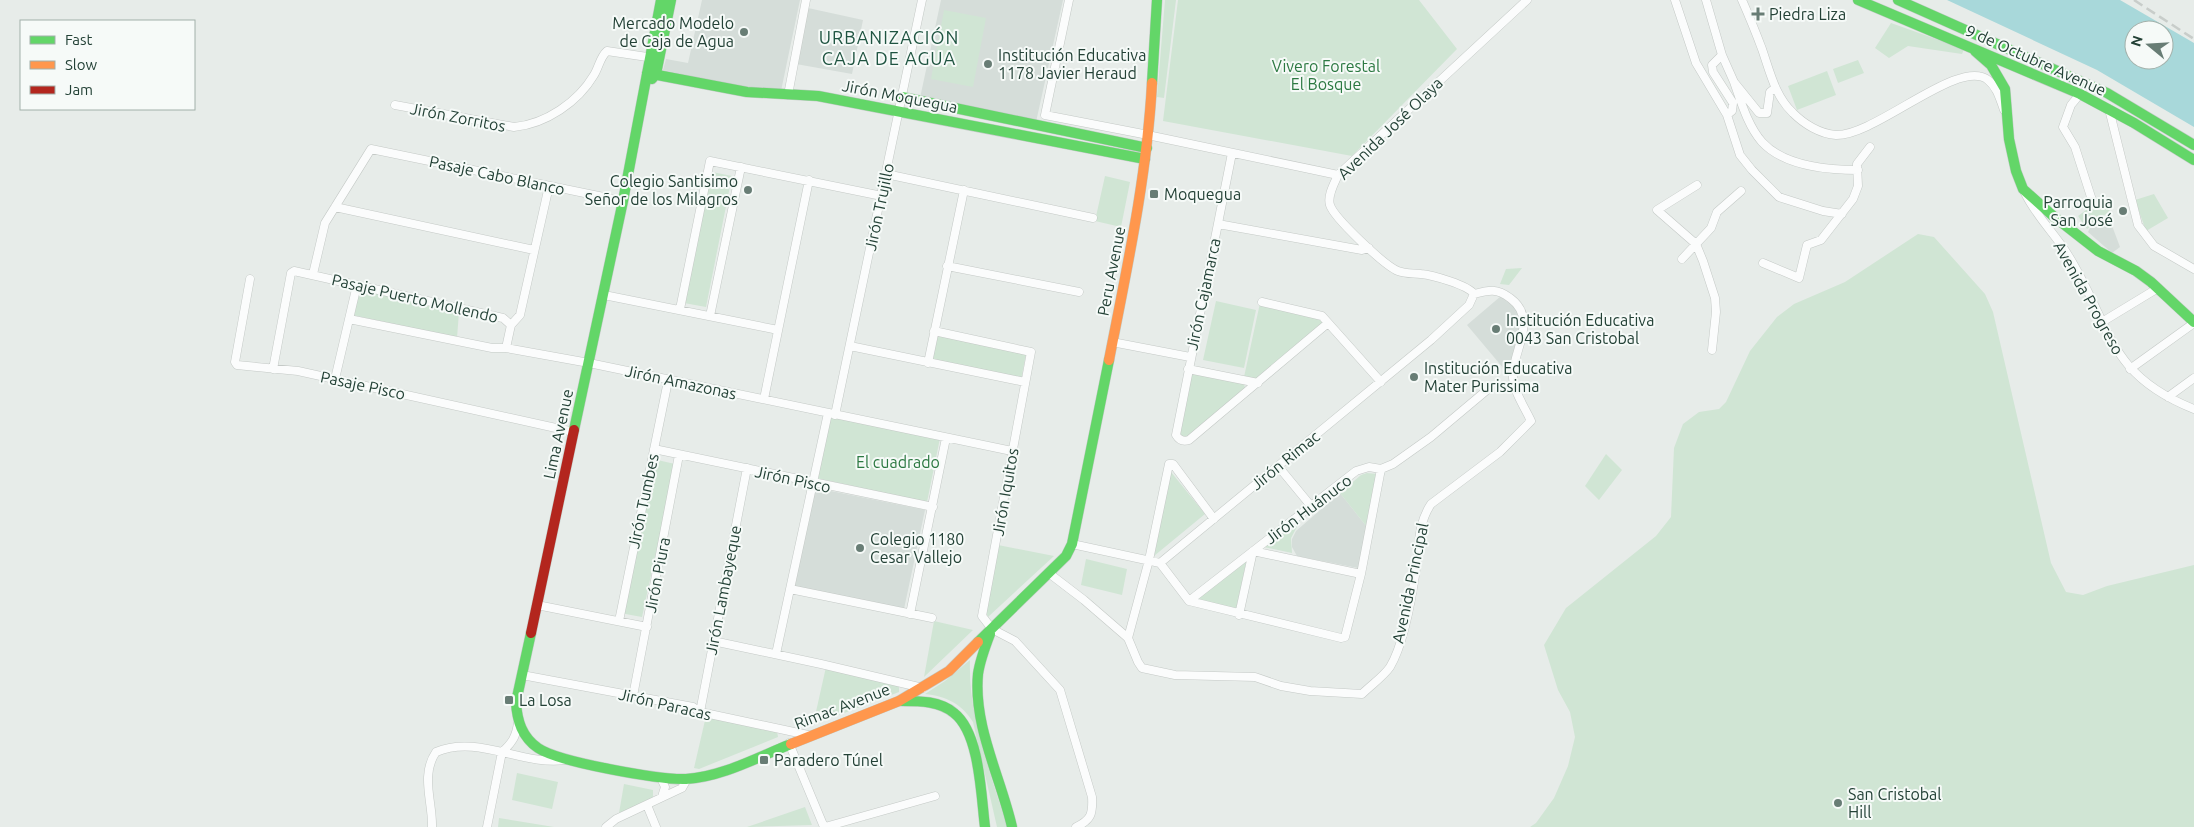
<svg xmlns="http://www.w3.org/2000/svg" width="2194" height="827" font-family="Ubuntu,sans-serif">
<style>
.built{fill:#d5ddd9}
.green{fill:#d0e5d4}
.water{fill:#a8d8da;fill-rule:evenodd}
.lines{fill:none;stroke-linecap:round;stroke-linejoin:round}
.street-casing{stroke:#c4c9c6;stroke-width:9}
.fast-casing{stroke:#c2cac6;stroke-width:11}
.slow-casing{stroke:#c2cac6;stroke-width:11}
.jam-casing{stroke:#c2cac6;stroke-width:11}
.street{stroke:#fbfcfc;stroke-width:8}
.fast{stroke:#63d668;stroke-width:10}
.slow{stroke:#ff974d;stroke-width:10}
.jam{stroke:#b3261e;stroke-width:10}
.rail{stroke:#c8cdca;stroke-width:2.5;stroke-dasharray:10 5;stroke-linecap:butt}
.poi-dot{fill:#687d75;stroke:#f6faf8;stroke-width:2}
.labels{text-anchor:middle;stroke-width:4;stroke-linejoin:round;paint-order:stroke}
.poi-label{font-size:16px;fill:#234136;stroke:#f6faf8;text-anchor:start}
.street-label{font-size:16px;fill:#234136;stroke:#f6faf8}
.park-label{font-size:16px;fill:#2c7942;stroke:#f6faf8}
.neighbourhood-label{font-size:18px;letter-spacing:1px;fill:#1f5441;stroke:#f6faf8}
</style>
<rect width="100%" height="100%" fill="#e7ece9"/>
<!-- built -->
<path class="built" d="M 702,0 L 800,0 L 781,91 L 731,85 L 663,70 L 666,59 L 688,63 Z
M 941,0 L 1063,0 L 1036,122 L 920,98 Z
M 808,8 L 863,20 L 852,74 L 796,64 Z
M 2108,215 L 2120,247 L 2112,253 L 2088,232 L 2090,228 Z
M 1501,296 L 1516,308 L 1521,334 L 1516,355 L 1504,369 L 1467,325 Z
M 816,488 L 925,510 L 904,609 L 794,586 Z
M 1340,493 L 1367,527 L 1358,568 L 1297,556 L 1292,547 L 1292,539 L 1296,531 Z"/>
<!-- green -->
<path class="green" d="M 1165,0 L 1176,0 L 1164,98 L 1157,97 Z
M 1178,0 L 1419,0 L 1457,49 L 1352,156 L 1163,121 Z
M 944,10 L 986,18 L 973,87 L 931,79 Z
M 1891,23 L 1964,49 L 1962,54 L 1908,46 L 1889,58 L 1875,48 Z
M 1858,60 L 1864,73 L 1838,83 L 1833,69 Z
M 1827,71 L 1836,95 L 1797,110 L 1788,86 Z
M 712,172 L 732,176 L 706,307 L 684,303 Z
M 1105,176 L 1130,182 L 1121,227 L 1095,221 Z
M 2154,194 L 2168,218 L 2146,231 L 2135,200 Z
M 2101,199 L 2110,211 L 2087,229 L 2078,216 Z
M 1918,234 L 1934,237 L 1985,294 L 1993,312 L 2051,563 L 2066,592 L 2083,595 L 2107,586 L 2194,565 L 2194,827 L 1530,827 L 1536,823 L 1554,798 L 1568,766 L 1575,737 L 1570,712 L 1558,690 L 1544,645 L 1566,608 L 1656,536 L 1671,517 L 1674,448 L 1683,424 L 1699,412 L 1719,409 L 1726,402 L 1750,351 L 1777,317 L 1794,304 L 1845,282 Z
M 1522,268 L 1509,285 L 1500,284 L 1506,269 Z
M 359,290 L 459,312 L 457,338 L 353,315 Z
M 1216,301 L 1256,310 L 1244,368 L 1203,360 Z
M 1260,303 L 1319,317 L 1324,322 L 1256,380 L 1244,377 Z
M 936,334 L 1026,354 L 1021,380 L 931,359 Z
M 1191,372 L 1244,383 L 1245,388 L 1185,439 L 1179,436 Z
M 830,415 L 940,438 L 927,502 L 816,478 Z
M 1606,454 L 1622,470 L 1599,500 L 1585,486 Z
M 653,459 L 675,464 L 642,617 L 620,613 Z
M 1171,472 L 1205,514 L 1154,556 Z
M 1367,473 L 1377,474 L 1367,527 L 1340,493 L 1361,475 Z
M 1300,521 L 1291,538 L 1292,553 L 1264,547 Z
M 998,545 L 1054,556 L 988,617 L 985,609 Z
M 1247,558 L 1236,610 L 1194,600 Z
M 1086,559 L 1127,569 L 1122,595 L 1081,585 Z
M 934,621 L 973,630 L 924,677 Z
M 970,660 C 968,718 991,773 1007,827 L 997,827 L 973,722 C 962,704 946,696 925,694 L 945,681 Z
M 826,667 L 899,686 L 899,692 L 813,725 Z
M 706,716 L 777,731 L 778,737 L 699,769 L 694,768 Z
M 517,773 L 558,782 L 552,809 L 512,800 Z
M 624,784 L 653,790 L 653,798 L 619,813 Z
M 805,807 L 812,825 L 747,827 Z
M 499,818 L 554,827 L 498,827 Z"/>
<!-- water -->
<path class="water" d="M 1947,0 L 2120,0 L 2194,43 L 2194,127 L 2097,70 ZM 2134,30 L 2164,30 L 2164,60 L 2134,60 Z"/>
<g class="lines">
<!-- street casing -->
<g class="street-casing">
<path id="street" d="M 1069,0 L 1045,115 L 1138,133 L 1338,175
M 1675,0 L 1696,63 L 1727,115 L 1740,155 L 1752,170 L 1779,197 L 1823,211 L 1842,214
M 1706,0 L 1722,55 L 1734,82 L 1759,113 L 1767,113 L 1770,92 L 1775,88
M 1742,0 C 1749,16 1756,33 1762,49 C 1770,72 1775,96 1793,113 C 1804,124 1820,134 1836,135 C 1876,136 1959,57 1988,80 C 1997,87 2000,99 2004,110
M 1722,55 L 1712,65 L 1713,72 L 1733,103 L 1732,111 L 1727,115
M 1734,82 C 1741,102 1748,126 1762,142 C 1784,166 1827,170 1858,170
M 2080,94 L 2071,105 L 2063,127 L 2075,147 L 2092,200
M 788,95 L 806,0
M 395,105 L 514,127 C 546,124 578,102 594,75 C 599,67 600,57 607,51 L 654,58
M 2109,109 L 2138,225 L 2154,246 L 2194,269
M 1232,153 L 1176,435 C 1179,440 1183,442 1189,440 L 1328,323
M 886,174 L 1093,218
M 1697,185 L 1657,210 L 1696,244 L 1703,261 L 1715,298 L 1716,312 L 1712,350
M 2025,193 C 2036,216 2055,234 2068,255 C 2112,326 2106,374 2194,409
M 335,207 L 534,250
M 1218,224 L 1362,250 L 1369,248
M 1682,259 L 1711,228 L 1717,212 L 1741,191
M 1763,263 L 1799,278 L 1807,245 L 1821,240 L 1853,199 L 1858,186 L 1857,164 L 1870,147
M 947,266 L 1079,292
M 313,274 L 325,223 L 371,149 L 623,201
M 250,279 L 235,362 L 237,365 L 298,371 L 574,432
M 1474,294 C 1468,285 1432,275 1421,274 C 1413,273 1406,274 1398,271 C 1385,266 1334,218 1330,205 C 1327,196 1334,184 1338,175 L 1527,0
M 604,295 L 778,330
M 1262,302 L 1322,316 L 1381,382
M 680,309 L 710,161 L 882,196
M 710,316 L 741,167
M 349,319 L 492,348 L 506,348 L 589,363 L 1012,451
M 2102,322 L 2158,288
M 511,325 L 520,315 L 549,186
M 934,331 L 1031,352 L 982,616 L 992,629 L 1015,641 L 1060,690 L 1092,797 C 1093,814 1091,820 1076,827
M 1112,342 L 1190,357
M 850,346 L 1025,382
M 928,363 L 964,190
M 273,369 L 291,273 L 294,271 L 503,318 L 511,325 L 506,348
M 1188,369 L 1258,383
M 2130,369 L 2194,323
M 335,379 L 357,285
M 2168,397 L 2194,378
M 764,399 L 809,180
M 835,415 L 922,0
M 654,449 L 933,507
M 1278,466 L 1311,506
M 1072,544 L 1160,563 L 1431,340 L 1469,305 L 1474,294
M 1160,563 L 1189,601 L 1341,638 L 1345,637 L 1361,574 L 1381,469
M 1050,574 L 1084,600 L 1128,638 L 1138,662 L 1142,668 L 1175,675 L 1255,677 L 1281,686 L 1310,691 L 1362,694 C 1371,685 1383,677 1390,667 C 1405,642 1413,591 1417,562 C 1419,541 1419,522 1431,504 L 1500,452 L 1531,421 C 1525,408 1514,392 1513,378 C 1511,352 1540,320 1510,298 C 1497,288 1489,290 1474,294
M 790,589 L 932,618
M 1189,601 L 1356,471 L 1369,467 L 1381,469 L 1393,464 L 1431,437 L 1487,390
M 537,605 L 647,627
M 910,614 L 946,438
M 1239,615 L 1253,551 L 1361,574
M 619,621 L 668,381
M 1128,638 L 1149,560 L 1169,464 L 1173,464 L 1214,519
M 713,641 L 821,664 L 923,688
M 776,654 L 828,413
M 522,675 L 693,707 L 700,712 L 808,735
M 633,696 L 679,455
M 700,712 L 747,468
M 789,743 L 824,827
M 502,752 C 512,743 516,737 518,723
M 661,778 L 665,787 L 662,797
M 647,805 L 656,827
M 432,827 C 433,803 420,775 436,752 C 478,734 522,766 565,760
M 487,827 L 502,752
M 606,827 L 616,819 L 682,788 L 687,779
M 825,827 L 935,796"/>
</g>
<!-- fast casing -->
<g class="fast-casing">
<path id="fast" d="M 1858,0 L 2080,94 L 2134,123 L 2194,160
M 1898,0 L 2107,93 L 2194,145
M 1975,51 L 1991,65 L 2005,89 L 2009,139 L 2016,171 L 2023,189 L 2052,215 L 2098,251 L 2136,271 L 2151,282 L 2194,322
M 647,73 L 747,92 L 818,96 L 1145,159
M 652,79 L 656,74 L 671,0
M 1152,83 L 1157,0
M 902,97 L 1147,148
M 574,430 L 623,201 L 661,0
M 531,633 L 516,702 C 517,721 522,737 538,748 C 558,762 660,780 686,779 C 722,777 758,757 791,744
M 990,634 C 985,647 980,660 978,674 C 973,726 1001,778 1012,827
M 978,642 L 1066,556 L 1072,544 L 1109,360
M 902,701 C 920,701 940,701 954,713 C 980,733 981,796 985,827"/>
</g>
<!-- slow casing -->
<g class="slow-casing">
<path id="slow" d="M 1109,360 C 1127,268 1147,176 1152,83
M 791,744 L 899,701 L 949,671 L 978,642"/>
</g>
<!-- jam casing -->
<g class="jam-casing">
<path id="jam" d="M 531,633 L 574,430"/>
</g>
<!-- street -->
<use href="#street" class="street"/>
<!-- fast -->
<use href="#fast" class="fast"/>
<!-- slow -->
<use href="#slow" class="slow"/>
<!-- jam -->
<use href="#jam" class="jam"/>
<!-- rail -->
<path class="rail" d="M 2134,0 L 2194,39"/>
</g>
<!-- markers -->
<g class="poi-dot">
<path d="M1755.5 6.5h5v5h5v5h-5v5h-5v-5h-5v-5h5z"/>
<circle cx="744" cy="32" r="5"/>
<circle cx="988" cy="64" r="5"/>
<circle cx="748" cy="190" r="5"/>
<rect x="1149" y="189" width="10" height="10" rx="2.5"/>
<circle cx="2123" cy="211" r="5"/>
<circle cx="1496" cy="329" r="5"/>
<circle cx="1414" cy="377" r="5"/>
<circle cx="860" cy="548" r="5"/>
<rect x="504" y="695" width="10" height="10" rx="2.5"/>
<rect x="759" y="755" width="10" height="10" rx="2.5"/>
<circle cx="1838" cy="803" r="5"/>
</g>
<g class="labels">
<!-- poi labels -->
<g class="poi-label">
<text x="1769" y="20">Piedra Liza</text>
<text x="734" y="29" text-anchor="end">Mercado Modelo<tspan x="734" dy="18">de Caja de Agua</tspan></text>
<text x="998" y="61">Institución Educativa<tspan x="998" dy="18">1178 Javier Heraud</tspan></text>
<text x="738" y="187" text-anchor="end">Colegio Santisimo<tspan x="738" dy="18">Señor de los Milagros</tspan></text>
<text x="1164" y="200">Moquegua</text>
<text x="2113" y="208" text-anchor="end">Parroquia<tspan x="2113" dy="18">San José</tspan></text>
<text x="1506" y="326">Institución Educativa<tspan x="1506" dy="18">0043 San Cristobal</tspan></text>
<text x="1424" y="374">Institución Educativa<tspan x="1424" dy="18">Mater Purissima</tspan></text>
<text x="870" y="545">Colegio 1180<tspan x="870" dy="18">Cesar Vallejo</tspan></text>
<text x="519" y="706">La Losa</text>
<text x="774" y="766">Paradero Túnel</text>
<text x="1848" y="800">San Cristobal<tspan x="1848" dy="18">Hill</tspan></text>
</g>
<!-- street labels -->
<g class="street-label">
<text transform="translate(2036 60) rotate(24)" y="6">9 de Octubre Avenue</text>
<text transform="translate(900 96) rotate(11)" y="6">Jirón Moquegua</text>
<text transform="translate(458 117) rotate(11)" y="6">Jirón Zorritos</text>
<text transform="translate(1390 128) rotate(-44)" y="6">Avenida José Olaya</text>
<text transform="translate(497 175) rotate(12)" y="6">Pasaje Cabo Blanco</text>
<text transform="translate(879 207) rotate(-78)" y="6">Jirón Trujillo</text>
<text transform="translate(1111 271) rotate(-79)" y="6">Peru Avenue</text>
<text transform="translate(1203 294) rotate(-78)" y="6">Jirón Cajamarca</text>
<text transform="translate(415 298) rotate(13)" y="6">Pasaje Puerto Mollendo</text>
<text transform="translate(2089 298) rotate(61)" y="6">Avenida Progreso</text>
<text transform="translate(681 382) rotate(12)" y="6">Jirón Amazonas</text>
<text transform="translate(363 385) rotate(12)" y="6">Pasaje Pisco</text>
<text transform="translate(558 434) rotate(-78)" y="6">Lima Avenue</text>
<text transform="translate(1285 460) rotate(-39)" y="6">Jirón Rimac</text>
<text transform="translate(793 479) rotate(12)" y="6">Jirón Pisco</text>
<text transform="translate(1005 492) rotate(-80)" y="6">Jirón Iquitos</text>
<text transform="translate(643 501) rotate(-78)" y="6">Jirón Tumbes</text>
<text transform="translate(1308 509) rotate(-37)" y="6">Jirón Huánuco</text>
<text transform="translate(657 575) rotate(-79)" y="6">Jirón Piura</text>
<text transform="translate(1410 583) rotate(-78)" y="6">Avenida Principal</text>
<text transform="translate(723 590) rotate(-79)" y="6">Jirón Lambayeque</text>
<text transform="translate(665 704) rotate(13)" y="6">Jirón Paracas</text>
<text transform="translate(842 706) rotate(-21)" y="6">Rimac Avenue</text>
</g>
<!-- park labels -->
<g class="park-label">
<text x="1326" y="72">Vivero Forestal<tspan x="1326" dy="18">El Bosque</tspan></text>
<text x="898" y="468">El cuadrado</text>
</g>
<!-- neighbourhood labels -->
<g class="neighbourhood-label">
<text x="889" y="44">URBANIZACIÓN<tspan x="889" dy="21">CAJA DE AGUA</tspan></text>
</g>
</g>
<!-- legend -->
<rect x="20" y="20" width="175" height="90" fill="#f6faf8" stroke="#a2b0aa"/>
<rect x="30" y="36" width="25" height="8" fill="#63d668" stroke="#a2b0aa"/>
<text x="65" y="45" font-size="15" fill="#234136">Fast</text>
<rect x="30" y="61" width="25" height="8" fill="#ff974d" stroke="#a2b0aa"/>
<text x="65" y="70" font-size="15" fill="#234136">Slow</text>
<rect x="30" y="86" width="25" height="8" fill="#b3261e" stroke="#a2b0aa"/>
<text x="65" y="95" font-size="15" fill="#234136">Jam</text>
<!-- north arrow -->
<g transform="translate(2149 45) rotate(288)"><circle r="24" fill="#f6faf8" stroke="#a2b0aa"/>
<path d="M0-4L9 19L0 12L-9 19Z" fill="#687d75"/>
<text y="-8" font-size="14" font-weight="bold" text-anchor="middle" fill="#234136">N</text>
</g>
</svg>
